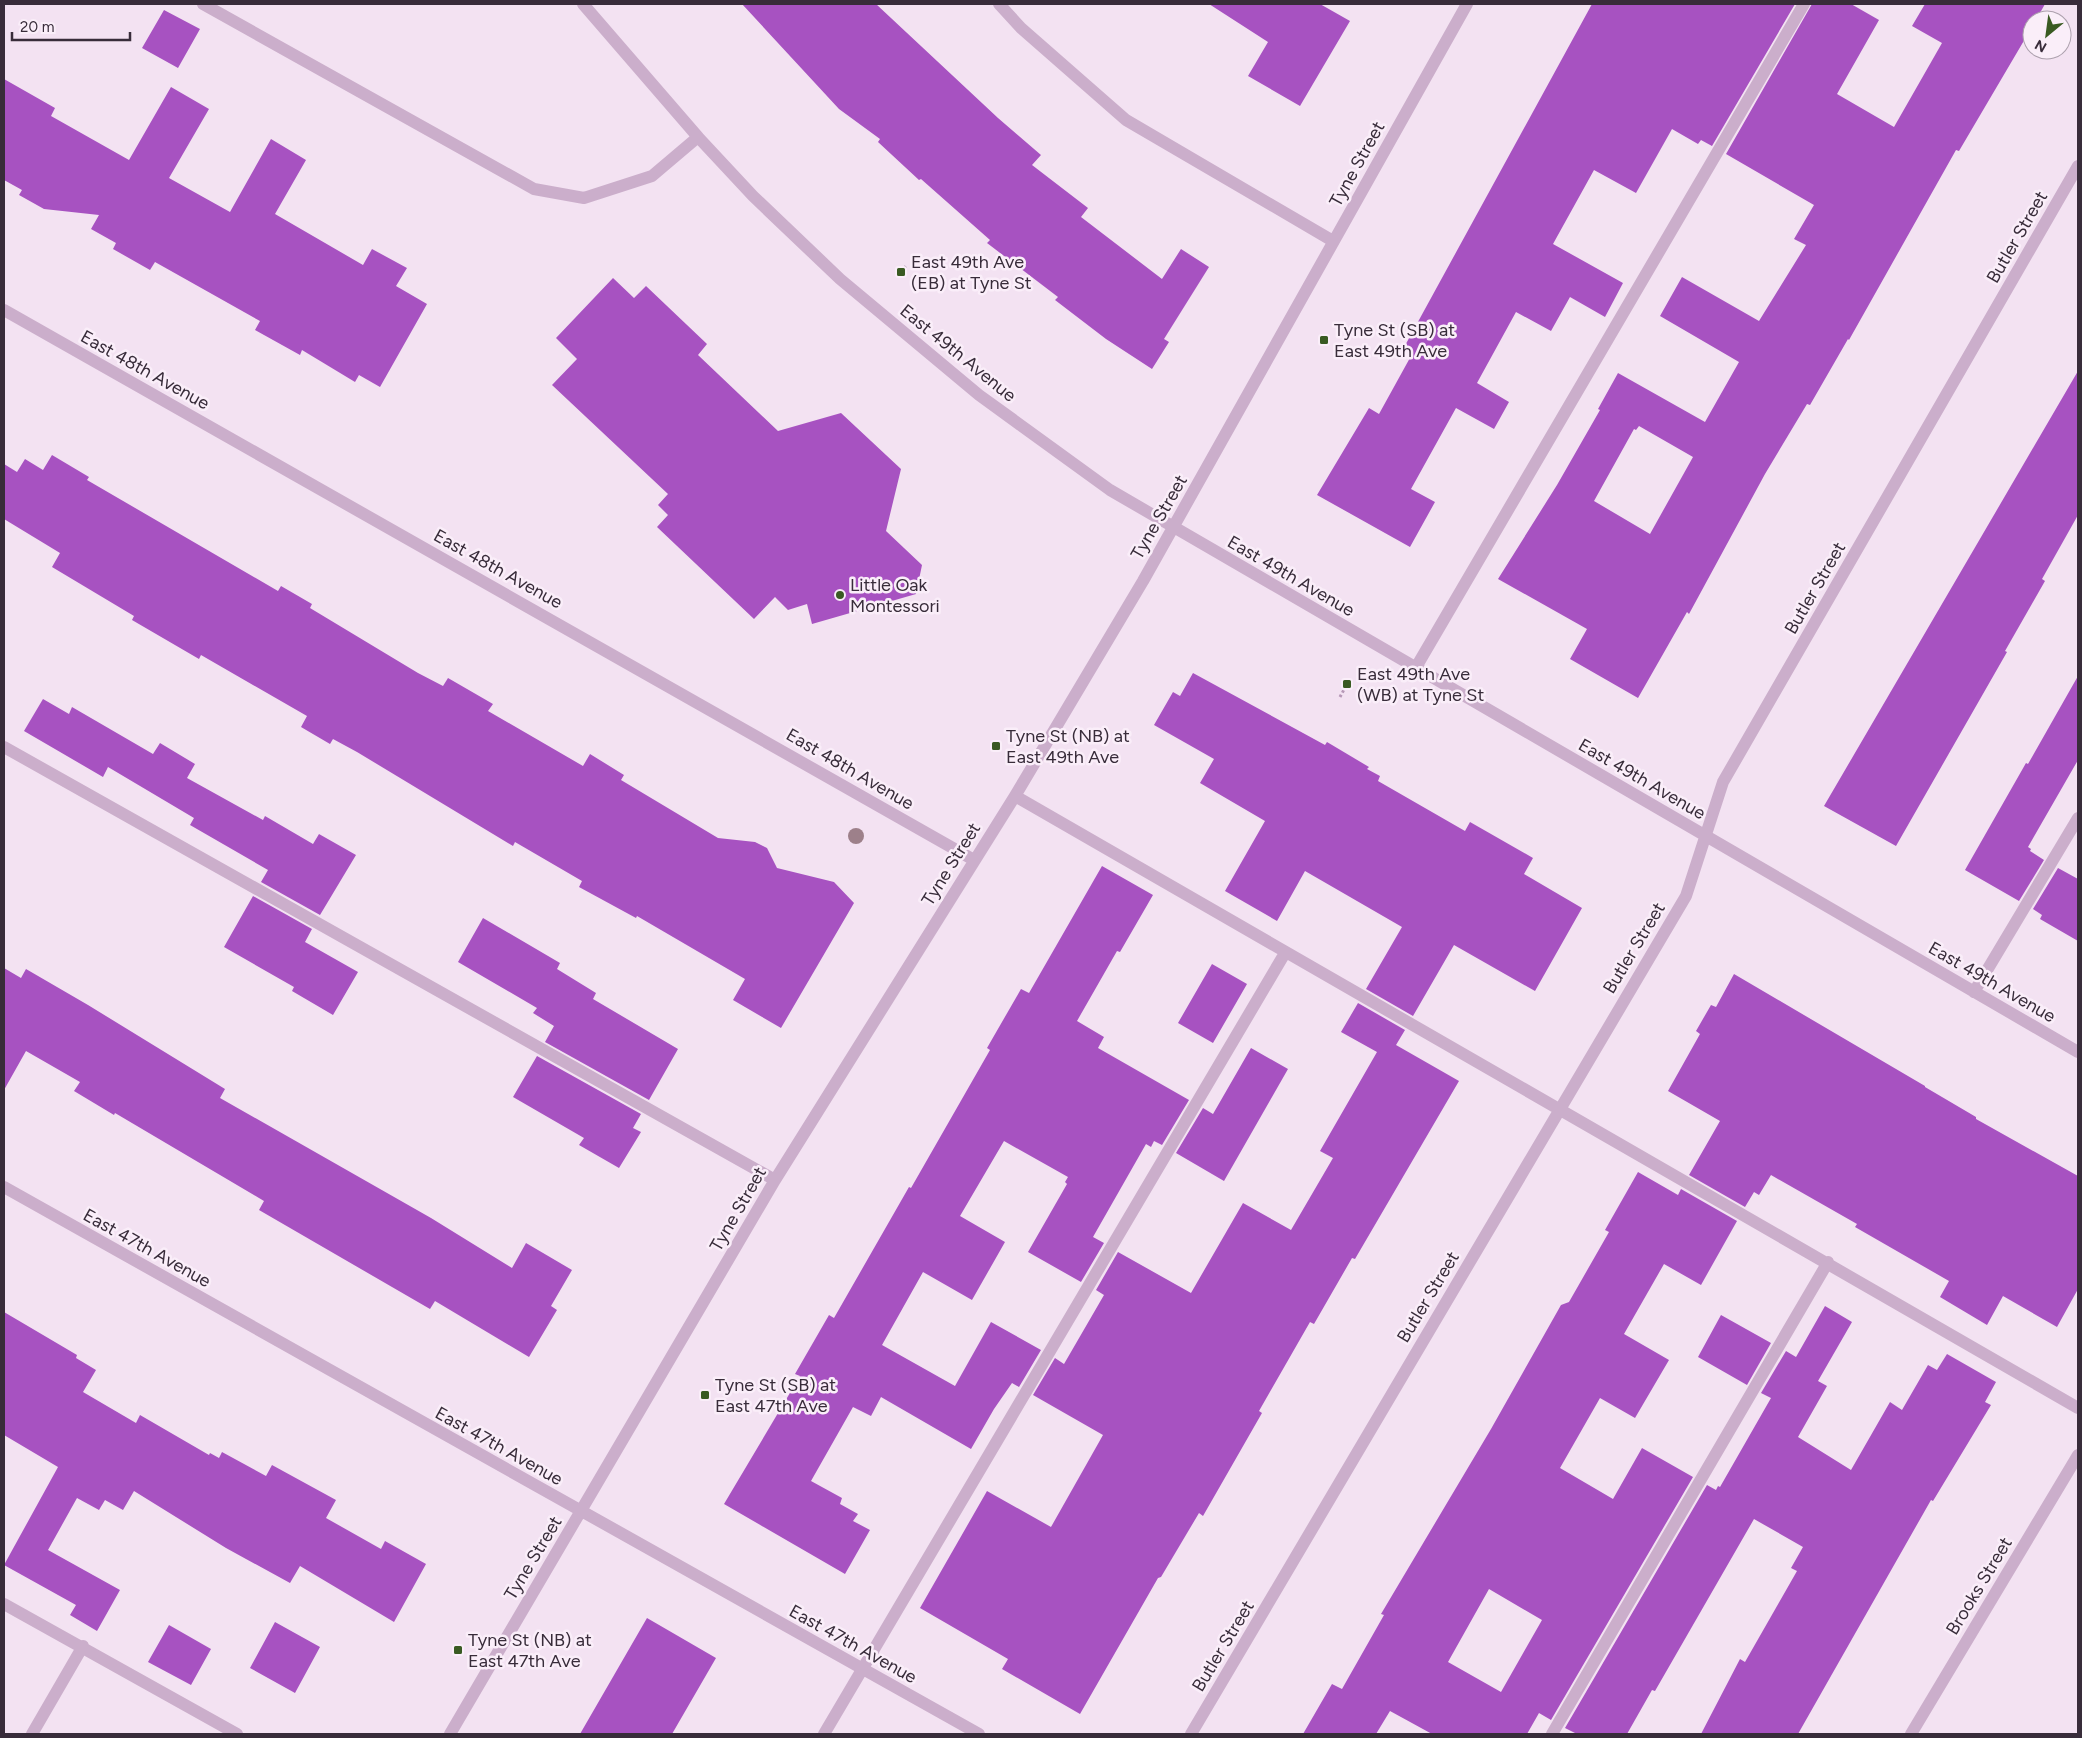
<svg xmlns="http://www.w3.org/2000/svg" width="2082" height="1738" font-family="Figtree,sans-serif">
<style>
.building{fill:#a752c1;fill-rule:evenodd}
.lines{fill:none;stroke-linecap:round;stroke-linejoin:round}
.path{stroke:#b698b7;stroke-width:3;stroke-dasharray:2.5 2.5;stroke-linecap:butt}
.minor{stroke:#cbaecb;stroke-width:12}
.tree{fill:#9d808a}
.poi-dot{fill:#395a22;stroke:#faeef9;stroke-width:2}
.labels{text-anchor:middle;stroke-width:5;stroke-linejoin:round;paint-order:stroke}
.street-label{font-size:18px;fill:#382c3a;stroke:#faeef9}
.poi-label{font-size:18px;fill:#382c3a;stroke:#faeef9;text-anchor:start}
</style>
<rect width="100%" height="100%" fill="#f3e2f2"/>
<!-- building -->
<path class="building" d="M 742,4 L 876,4 L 998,118 L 1041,155 L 1032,165 L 1088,208 L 1081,217 L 1162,279 L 1181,249 L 1209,267 L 1164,339 L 1169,342 L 1152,369 L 1106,339 L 1055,300 L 1058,297 L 987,243 L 990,240 L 921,179 L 919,180 L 878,142 L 880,139 L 839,109 Z
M 1209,4 L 1320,4 L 1350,21 L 1300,106 L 1248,76 L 1268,42 Z
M 1592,4 L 1795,4 L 1712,146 L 1701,140 L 1698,144 L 1672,129 L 1636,193 L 1594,170 L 1553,244 L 1623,283 L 1605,317 L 1570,297 L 1551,331 L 1516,312 L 1477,383 L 1509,402 L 1494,429 L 1456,408 L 1411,489 L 1435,502 L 1410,547 L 1317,495 L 1369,408 L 1379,414 L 1411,356 L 1402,351 Z
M 1812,4 L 1851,4 L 1879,20 L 1837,94 L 1894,127 L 1942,43 L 1912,26 L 1925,4 L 2045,4 L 2036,20 L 2032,20 L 2032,27 L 1959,151 L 1956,150 L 1849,340 L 1848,339 L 1810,405 L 1807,404 L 1765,474 L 1689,614 L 1687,612 L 1638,698 L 1570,659 L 1587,629 L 1498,579 L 1557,485 L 1600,410 L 1598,409 L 1618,373 L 1705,422 L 1739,362 L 1660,316 L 1682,277 L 1759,321 L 1806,245 L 1794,239 L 1814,205 L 1726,154 ZM 1639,426 L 1693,457 L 1650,534 L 1594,501 L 1634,429 L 1636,430 Z
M 164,10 L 200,29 L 178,68 L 142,48 Z
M 4,79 L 55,108 L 51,116 L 129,160 L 171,87 L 209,109 L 169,178 L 230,212 L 271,139 L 306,160 L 275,214 L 363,265 L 372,249 L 407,268 L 396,286 L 427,304 L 380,387 L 359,375 L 355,382 L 302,350 L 300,355 L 255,330 L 260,321 L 155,262 L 150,270 L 113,249 L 116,243 L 91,229 L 99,215 L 44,209 L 19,195 L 22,190 L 4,180 Z
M 613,278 L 634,298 L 646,286 L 707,344 L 698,355 L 778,431 L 841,413 L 901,469 L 886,531 L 922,565 L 916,594 L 812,624 L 807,604 L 788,610 L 775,597 L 754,619 L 657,527 L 668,515 L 658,505 L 668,494 L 552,385 L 577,359 L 556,338 Z
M 2078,371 L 2078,515 L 2042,579 L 2045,581 L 2005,651 L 2007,652 L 1896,846 L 1824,806 Z
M 52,455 L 89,477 L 87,480 L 278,591 L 281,586 L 312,604 L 310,608 L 418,673 L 443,686 L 448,678 L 493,704 L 488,711 L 583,766 L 590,754 L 624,775 L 621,780 L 718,838 L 755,842 L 767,848 L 777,868 L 834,882 L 854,903 L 781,1028 L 733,1000 L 745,979 L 637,916 L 636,918 L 579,887 L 582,881 L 515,842 L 513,846 L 357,752 L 333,739 L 330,744 L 301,727 L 307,716 L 201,655 L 199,659 L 132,620 L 134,616 L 52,567 L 60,553 L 4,519 L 4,464 L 17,472 L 25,459 L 43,470 Z
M 1193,673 L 1325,745 L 1327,742 L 1369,767 L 1367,769 L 1380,776 L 1378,781 L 1465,831 L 1470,822 L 1533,858 L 1524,874 L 1582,908 L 1535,991 L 1454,945 L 1413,1016 L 1366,989 L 1402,927 L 1305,871 L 1277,921 L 1225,891 L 1265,821 L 1200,783 L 1214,759 L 1154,725 L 1173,692 L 1180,696 Z
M 2078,676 L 2078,760 L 2028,847 L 2031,849 L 2030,851 L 2044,860 L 2019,901 L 1965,870 L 2026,763 L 2028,764 Z
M 43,699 L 69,714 L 72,707 L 153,754 L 160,743 L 195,764 L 187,778 L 263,820 L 265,816 L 313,844 L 319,834 L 356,855 L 320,915 L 261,882 L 268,870 L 190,825 L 194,818 L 108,767 L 103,777 L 24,731 Z
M 1102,866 L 1153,895 L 1120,952 L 1117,951 L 1077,1021 L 1104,1037 L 1098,1048 L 1189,1100 L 1162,1145 L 1154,1141 L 1151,1147 L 1146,1144 L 1093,1237 L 1104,1243 L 1081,1282 L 1028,1252 L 1067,1184 L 1065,1182 L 1068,1177 L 1004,1141 L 960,1216 L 1005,1242 L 972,1300 L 923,1272 L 882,1345 L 955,1386 L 991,1322 L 1041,1350 L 1019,1387 L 1012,1383 L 994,1409 L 971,1449 L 881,1397 L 871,1416 L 853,1407 L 811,1481 L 842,1498 L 840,1504 L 858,1514 L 853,1521 L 870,1530 L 845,1574 L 724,1504 L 800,1376 L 795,1374 L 829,1315 L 834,1318 L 909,1187 L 911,1188 L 990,1050 L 987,1048 L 1021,989 L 1029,993 Z
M 2058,868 L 2078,879 L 2078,941 L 2040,919 L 2042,915 L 2033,909 Z
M 253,896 L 312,929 L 305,942 L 358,972 L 333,1015 L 292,991 L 294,987 L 224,947 Z
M 483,918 L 560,963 L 557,969 L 596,993 L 593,999 L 678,1049 L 649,1100 L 545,1042 L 554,1026 L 533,1013 L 537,1008 L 458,962 Z
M 1212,964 L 1247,984 L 1213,1043 L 1178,1023 Z
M 4,968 L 21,978 L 26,969 L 88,1005 L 225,1089 L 220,1098 L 431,1218 L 512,1268 L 526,1243 L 572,1270 L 551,1306 L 557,1310 L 529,1357 L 435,1301 L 430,1309 L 259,1210 L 264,1201 L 115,1113 L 114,1115 L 74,1091 L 80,1082 L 26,1051 L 4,1090 Z
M 1734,974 L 1925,1086 L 1925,1087 L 1976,1117 L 1976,1119 L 2078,1176 L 2078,1289 L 2057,1327 L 2003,1296 L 1987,1325 L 1940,1297 L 1949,1281 L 1855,1227 L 1857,1224 L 1771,1175 L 1759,1195 L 1754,1192 L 1745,1207 L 1689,1175 L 1720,1121 L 1668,1091 L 1700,1034 L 1696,1031 L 1711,1005 L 1716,1007 Z
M 1358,1003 L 1405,1030 L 1396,1045 L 1459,1081 L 1355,1259 L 1352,1258 L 1314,1324 L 1310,1322 L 1259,1411 L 1262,1413 L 1203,1516 L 1199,1513 L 1161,1577 L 1158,1578 L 1080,1714 L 1002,1669 L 1008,1659 L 920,1608 L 987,1491 L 1051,1527 L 1103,1435 L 1033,1395 L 1055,1358 L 1064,1364 L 1104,1295 L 1096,1290 L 1118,1252 L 1191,1293 L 1243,1203 L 1291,1230 L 1333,1158 L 1320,1151 L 1377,1052 L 1341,1032 Z
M 1251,1048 L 1288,1069 L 1224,1181 L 1176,1153 L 1203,1108 L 1213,1114 Z
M 537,1056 L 641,1114 L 633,1128 L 641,1132 L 619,1168 L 579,1145 L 584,1138 L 513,1097 Z
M 1638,1172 L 1678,1195 L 1681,1189 L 1737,1221 L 1701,1285 L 1664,1264 L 1624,1334 L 1669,1360 L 1635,1418 L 1600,1398 L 1560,1468 L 1613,1499 L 1642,1448 L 1693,1477 L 1551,1720 L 1539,1713 L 1527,1734 L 1432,1734 L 1390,1711 L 1376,1734 L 1303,1734 L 1332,1684 L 1342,1689 L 1384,1615 L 1381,1614 L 1491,1429 L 1561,1305 L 1569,1302 L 1609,1232 L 1605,1230 ZM 1489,1589 L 1542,1620 L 1501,1692 L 1448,1662 Z
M 1825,1306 L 1852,1322 L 1818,1381 L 1827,1386 L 1798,1437 L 1851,1470 L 1890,1402 L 1902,1410 L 1928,1365 L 1937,1370 L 1947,1354 L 1996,1382 L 1985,1402 L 1991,1405 L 1933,1501 L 1931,1500 L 1798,1734 L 1701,1734 L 1740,1659 L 1745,1662 L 1797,1571 L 1791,1568 L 1803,1547 L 1754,1519 L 1655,1691 L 1652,1690 L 1627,1734 L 1577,1734 L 1565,1728 L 1707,1485 L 1716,1490 L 1718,1486 L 1720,1487 L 1771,1398 L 1761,1393 L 1786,1351 L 1796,1357 Z
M 4,1312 L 77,1355 L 76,1358 L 96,1370 L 83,1392 L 136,1423 L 140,1415 L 209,1455 L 210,1453 L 219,1458 L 222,1452 L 266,1476 L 272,1465 L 336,1500 L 326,1518 L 381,1549 L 385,1541 L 426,1564 L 394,1622 L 300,1566 L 290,1583 L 226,1548 L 134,1491 L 123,1510 L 105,1500 L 99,1510 L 77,1498 L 48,1550 L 120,1590 L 97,1631 L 70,1615 L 76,1605 L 4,1565 L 58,1467 L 4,1435 Z
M 1721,1315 L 1771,1343 L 1747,1385 L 1698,1357 Z
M 647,1618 L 716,1658 L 672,1734 L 580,1734 Z
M 275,1622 L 320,1647 L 295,1693 L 250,1668 Z
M 169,1625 L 211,1649 L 191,1685 L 148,1662 Z"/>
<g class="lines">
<!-- path -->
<path class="path" d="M 901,272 L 906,266
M 1340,697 L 1347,684"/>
<!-- minor -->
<path class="minor" d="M 203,4 L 534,189 L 584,198 L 652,176 L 698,137
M 583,4 L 698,137 L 753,196 L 840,279 L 979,395 L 1110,490 L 2078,1052
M 999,4 L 1021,28 L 1126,120 L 1333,241
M 4,310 L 974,860
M 1415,669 L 1804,4
M 4,747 L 775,1180
M 1015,796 L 2078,1408
M 1974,992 L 2078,818
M 4,1187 L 979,1734
M 4,1604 L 237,1734
M 32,1734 L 83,1646
M 450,1734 L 775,1180 L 1015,796 L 1143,581 L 1467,4
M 824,1734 L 1285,953
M 1191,1734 L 1686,896 L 1723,782 L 2078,166
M 1552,1734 L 1828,1262
M 1911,1734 L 2078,1455"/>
</g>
<!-- trees -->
<circle class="tree" cx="856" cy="836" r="8"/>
<!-- markers -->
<g class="poi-dot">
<rect x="896" y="267" width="10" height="10" rx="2.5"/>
<rect x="1319" y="335" width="10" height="10" rx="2.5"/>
<circle cx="840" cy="595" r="5"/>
<rect x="1342" y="679" width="10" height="10" rx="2.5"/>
<rect x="991" y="741" width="10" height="10" rx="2.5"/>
<rect x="700" y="1390" width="10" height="10" rx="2.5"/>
<rect x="453" y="1645" width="10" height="10" rx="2.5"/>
</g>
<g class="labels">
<!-- street labels -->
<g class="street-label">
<text transform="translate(1357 164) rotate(-61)" y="6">Tyne Street</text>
<text transform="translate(2017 237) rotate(-60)" y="6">Butler Street</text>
<text transform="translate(958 353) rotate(39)" y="6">East 49th Avenue</text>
<text transform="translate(145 370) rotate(29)" y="6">East 48th Avenue</text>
<text transform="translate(1159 517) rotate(-60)" y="6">Tyne Street</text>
<text transform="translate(498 569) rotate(29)" y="6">East 48th Avenue</text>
<text transform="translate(1291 576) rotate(30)" y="6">East 49th Avenue</text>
<text transform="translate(1815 588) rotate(-60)" y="6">Butler Street</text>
<text transform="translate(850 769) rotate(30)" y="6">East 48th Avenue</text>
<text transform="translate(1642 779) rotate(30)" y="6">East 49th Avenue</text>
<text transform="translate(951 864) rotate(-58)" y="6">Tyne Street</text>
<text transform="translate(1634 948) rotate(-59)" y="6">Butler Street</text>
<text transform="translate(1992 982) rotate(30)" y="6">East 49th Avenue</text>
<text transform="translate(738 1209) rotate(-60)" y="6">Tyne Street</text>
<text transform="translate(147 1248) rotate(29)" y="6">East 47th Avenue</text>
<text transform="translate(1428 1297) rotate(-59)" y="6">Butler Street</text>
<text transform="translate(499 1446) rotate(29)" y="6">East 47th Avenue</text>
<text transform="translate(533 1558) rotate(-59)" y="6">Tyne Street</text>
<text transform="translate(1979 1586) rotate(-59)" y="6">Brooks Street</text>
<text transform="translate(853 1644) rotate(29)" y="6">East 47th Avenue</text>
<text transform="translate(1223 1646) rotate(-59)" y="6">Butler Street</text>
</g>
<!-- poi labels -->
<g class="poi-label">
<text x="911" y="268">East 49th Ave<tspan x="911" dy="21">(EB) at Tyne St</tspan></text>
<text x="1334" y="336">Tyne St (SB) at<tspan x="1334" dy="21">East 49th Ave</tspan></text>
<text x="850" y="591">Little Oak<tspan x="850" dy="21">Montessori</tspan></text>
<text x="1357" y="680">East 49th Ave<tspan x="1357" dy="21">(WB) at Tyne St</tspan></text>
<text x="1006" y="742">Tyne St (NB) at<tspan x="1006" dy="21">East 49th Ave</tspan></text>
<text x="715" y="1391">Tyne St (SB) at<tspan x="715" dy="21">East 47th Ave</tspan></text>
<text x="468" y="1646">Tyne St (NB) at<tspan x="468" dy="21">East 47th Ave</tspan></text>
</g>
</g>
<!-- border -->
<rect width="2082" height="1738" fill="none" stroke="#382c3a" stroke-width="10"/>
<!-- north arrow -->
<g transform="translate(2047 35) rotate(209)"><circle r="24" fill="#faeef9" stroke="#aca0ad"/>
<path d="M0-4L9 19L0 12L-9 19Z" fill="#395a22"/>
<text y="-8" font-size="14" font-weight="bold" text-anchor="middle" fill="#382c3a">N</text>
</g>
<!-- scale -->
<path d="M12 32v8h118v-8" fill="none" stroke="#382c3a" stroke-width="2.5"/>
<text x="20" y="32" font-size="15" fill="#382c3a" stroke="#faeef9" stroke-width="4" paint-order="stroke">20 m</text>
</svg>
